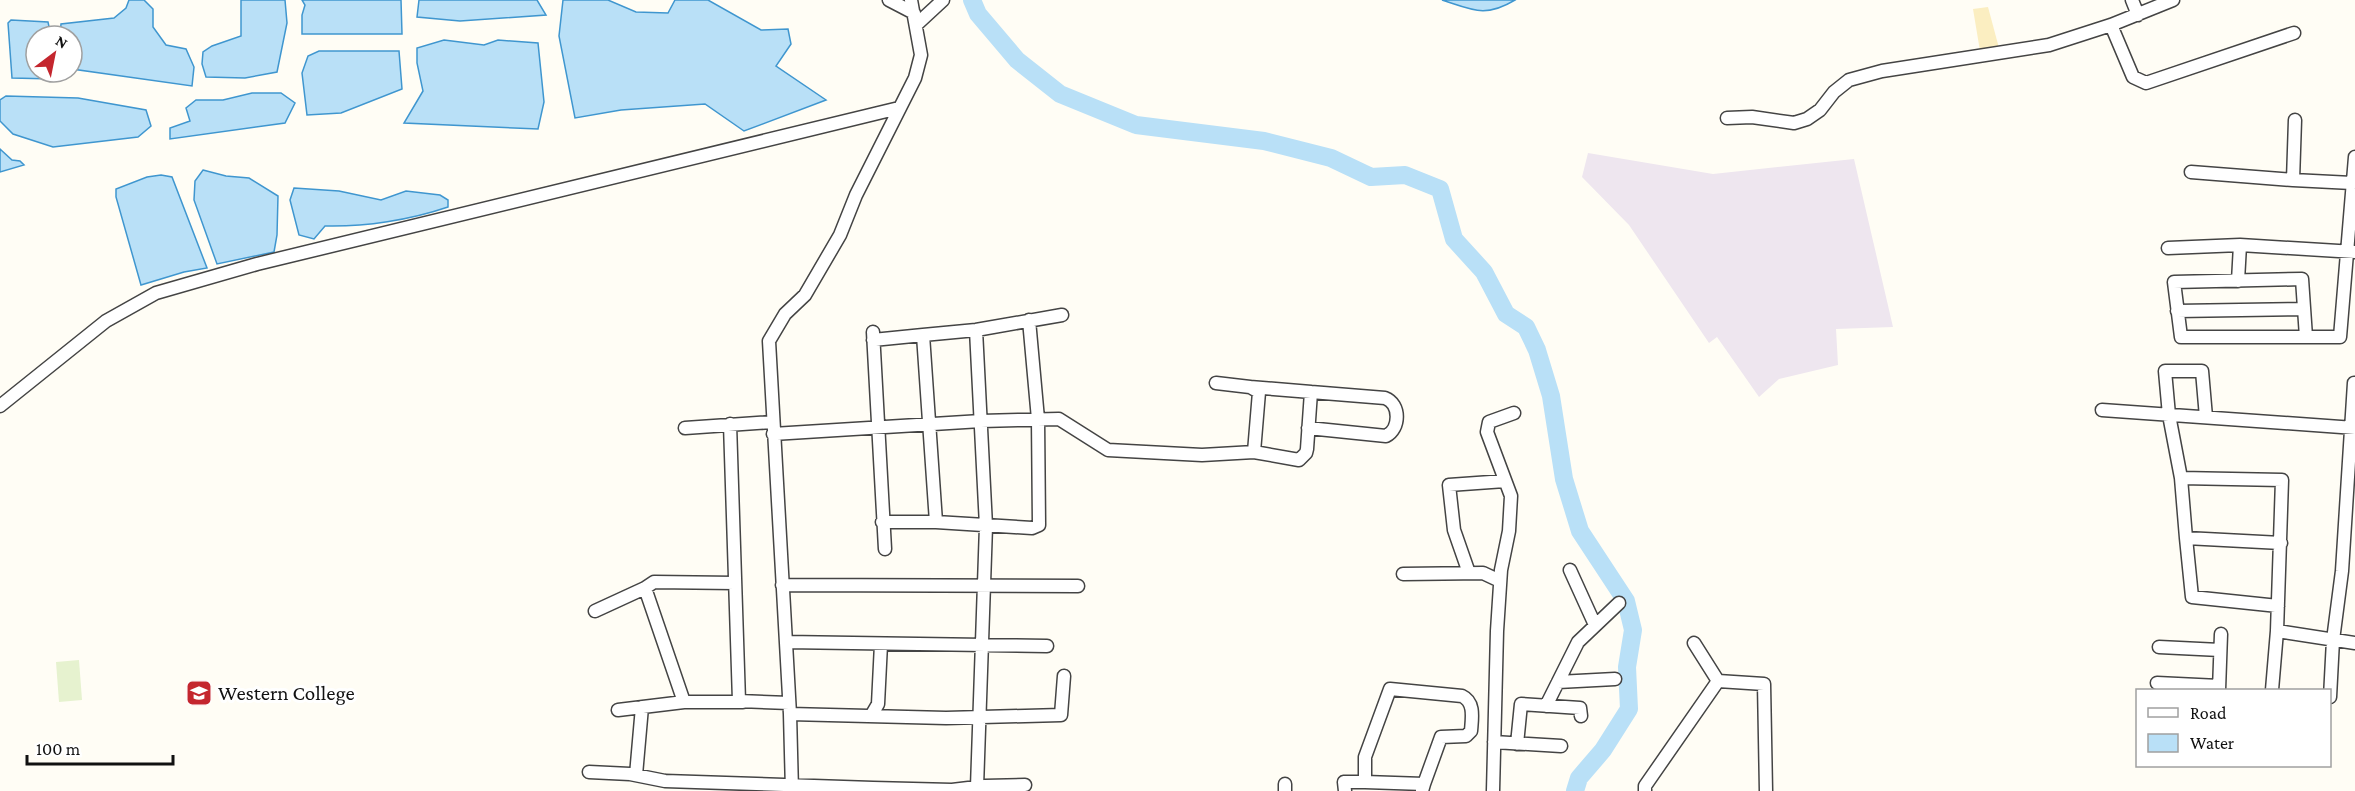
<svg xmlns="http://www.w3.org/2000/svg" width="2355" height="791" font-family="'Crimson Pro',serif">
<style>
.industrial{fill:#eee6ef}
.sand{fill:#fbeec1}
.pitch{fill:#e6f2cf}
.water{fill:#b9e0f7;stroke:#3f96cf;stroke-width:1.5}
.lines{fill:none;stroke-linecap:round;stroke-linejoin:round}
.river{stroke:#b9e0f7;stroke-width:18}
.street-casing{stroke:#444;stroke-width:15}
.street{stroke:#fff;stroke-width:12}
.labels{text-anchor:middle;stroke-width:6;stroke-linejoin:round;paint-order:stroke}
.poi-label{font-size:21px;fill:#111;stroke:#fff;text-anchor:start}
</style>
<rect width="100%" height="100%" fill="#fffdf5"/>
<!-- industrial -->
<path class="industrial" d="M 1588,153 L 1713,174 L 1854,159 L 1893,327 L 1836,329 L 1838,365 L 1779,379 L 1759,397 L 1717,337 L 1709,343 L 1629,225 L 1582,177 Z"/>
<!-- sand -->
<path class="sand" d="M 1988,7 L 1999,48 L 1980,51 L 1973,9 Z"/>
<!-- pitch -->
<path class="pitch" d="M 79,660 L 82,700 L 59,702 L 56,662 Z"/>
<!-- water -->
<path class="water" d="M 129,0 L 144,0 L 153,9 L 153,27 L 166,45 L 186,49 L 194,67 L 192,86 L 72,69 L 72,36 L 60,36 L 61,24 L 114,18 L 126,8 Z
M 241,0 L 285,0 L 287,23 L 277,72 L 245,78 L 206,77 L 202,64 L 203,52 L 212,46 L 241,36 Z
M 302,0 L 401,0 L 402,34 L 302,34 L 302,15 L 305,5 Z
M 419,0 L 537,0 L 546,15 L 460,21 L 417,17 Z
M 563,0 L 608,0 L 636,12 L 668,13 L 675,0 L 708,0 L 761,30 L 788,29 L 791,44 L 776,66 L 826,100 L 744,131 L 705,104 L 621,110 L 575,118 L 559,36 Z
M 1442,0 L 1515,0 C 1485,18 1473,10 1442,0 Z
M 11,20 L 48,22 L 51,36 L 36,36 L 36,72 L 54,72 L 53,79 L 12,78 L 8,23 Z
M 444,40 L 484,45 L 498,40 L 538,43 L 544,102 L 538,129 L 404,123 L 423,91 L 417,63 L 417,48 Z
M 319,51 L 399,51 L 402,89 L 341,113 L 307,115 L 302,73 L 308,56 Z
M 252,93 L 281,93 L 295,103 L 285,123 L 170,139 L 170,128 L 190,121 L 186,108 L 196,100 L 223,100 Z
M 6,96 L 78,98 L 146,110 L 151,126 L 138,137 L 53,147 L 13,134 L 0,121 L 0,100 Z
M 0,149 L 12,160 L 20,161 L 24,165 L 0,172 Z
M 203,170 L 226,176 L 249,178 L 278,196 L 277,235 L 274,252 L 217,264 L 194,200 L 195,181 Z
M 161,175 L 172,177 L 207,268 L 184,272 L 141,285 L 116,197 L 116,189 L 147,177 Z
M 294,188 L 339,191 L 381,200 L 406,191 L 440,195 L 448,200 L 448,207 C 410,220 365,227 325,226 L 314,239 L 299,235 L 290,200 Z"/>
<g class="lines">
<!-- river -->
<path class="river" d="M 972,0 L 978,14 L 1017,60 L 1060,94 L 1136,125 L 1264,141 L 1331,158 L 1371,177 L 1405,175 L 1440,189 L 1454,239 L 1484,272 L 1506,314 L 1526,327 L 1537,350 L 1551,396 L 1564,479 L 1580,531 L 1626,601 L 1633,630 L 1627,667 L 1629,709 L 1603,750 L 1579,778 L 1575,791"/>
<!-- street casing -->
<g class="street-casing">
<path id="street" d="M 889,0 L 914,13
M 2132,0 L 2138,15
M 916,25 L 943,0
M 2111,25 L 2133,77 L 2146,83 L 2294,33
M 1727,118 L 1752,117 L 1794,123 L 1807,119 L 1820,110 L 1834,92 L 1849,80 L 1882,71 L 2049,45 L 2111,25 L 2173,0
M 2295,120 L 2293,180 L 2352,183
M 2191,172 L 2293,180
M 2168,248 L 2240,245 L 2355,252
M 2238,281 L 2240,245
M 2177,311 L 2304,309
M 976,330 L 986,526 L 977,787
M 873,332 L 885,549
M 923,335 L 976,330 L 1062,315
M 2306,337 L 2302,279 L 2174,282 L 2181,337 L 2340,337 L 2355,157
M 873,340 L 923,335 L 936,522
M 1216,383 L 1250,387 L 1259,392 L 1254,452
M 1250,387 L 1311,392
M 0,406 L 106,321 L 156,293 L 257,264 L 899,108
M 2102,410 L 2355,428
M 2206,417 L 2202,371 L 2165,371 L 2169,415 L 2181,478 L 2186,538 L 2281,543
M 730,424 L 739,701 L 789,703
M 685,428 L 772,422
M 773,434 L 981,421 L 1059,419 L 1108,450 L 1202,455 L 1254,452 L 1299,460 L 1306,453 L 1307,449 L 1311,392 L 1385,398 C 1401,404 1400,429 1386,436 L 1308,428
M 2181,478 L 2282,480 L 2277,631
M 882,522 L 936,522 L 1032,528 L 1039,525 L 1038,419 L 1029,320
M 2186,538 L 2192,597 L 2278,606
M 1570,570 L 1595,625
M 1469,573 L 1454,530 L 1449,485 L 1505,481
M 1403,574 L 1483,573 L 1500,581
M 782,585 L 1078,586
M 645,588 L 684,702 L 743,702
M 595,611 L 645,588 L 654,582 L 735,583
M 786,642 L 1047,646
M 2159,647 L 2220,650
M 1718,681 L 1764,684 L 1766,791
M 1558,682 L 1615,679
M 2157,683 L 2219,686
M 2219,690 L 2221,634
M 2272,690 L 2277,631 L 2355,643
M 2330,697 L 2333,640 L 2342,571 L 2354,383
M 1546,706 L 1578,642 L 1619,603
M 618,710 L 684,702
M 790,714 L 946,718 L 1061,715 L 1064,676
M 871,716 L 878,704 L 881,644
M 1494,742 L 1561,746
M 1517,744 L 1521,704 L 1580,708 L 1581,716
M 589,772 L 630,774 L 665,781 L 873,788 L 952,790 L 985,786 L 1025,785
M 636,775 L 642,707
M 792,791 L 790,714 L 769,341 L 785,314 L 805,295 L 840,235 L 856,195 L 915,78 L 921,55 L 911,0
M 1285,791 L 1285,784
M 1345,791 L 1344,782 L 1365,782
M 1422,791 L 1424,784 L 1441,737 L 1466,736 L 1471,731 C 1472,718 1475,702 1462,696 L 1390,689 L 1365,757 L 1365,782 L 1424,784
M 1493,791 L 1497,631 L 1501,570 L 1509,531 L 1511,496 L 1487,432 L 1489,422 L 1514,413
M 1645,791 L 1645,786 L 1718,681 L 1694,643"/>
</g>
<!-- street -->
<use href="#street" class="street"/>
</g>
<!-- icons -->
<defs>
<g id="university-square" transform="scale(1.35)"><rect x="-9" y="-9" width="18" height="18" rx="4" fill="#c4262e" stroke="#fff"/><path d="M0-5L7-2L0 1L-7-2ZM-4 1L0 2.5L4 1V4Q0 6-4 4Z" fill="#fff"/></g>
</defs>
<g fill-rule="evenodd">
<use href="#university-square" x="199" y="693"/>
</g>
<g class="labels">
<!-- poi labels -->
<g class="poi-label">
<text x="218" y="700">Western College</text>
</g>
</g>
<!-- legend -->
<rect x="2136" y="689" width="195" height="78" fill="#ffffff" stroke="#a0a0a0" stroke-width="1.5"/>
<rect x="2148" y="708" width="30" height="9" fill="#ffffff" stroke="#a0a0a0" stroke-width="1.5"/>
<text x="2190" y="719" font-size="18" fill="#111111">Road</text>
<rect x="2148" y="734" width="30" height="18" fill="#b9e0f7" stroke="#a0a0a0" stroke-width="1.5"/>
<text x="2190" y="749" font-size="18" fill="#111111">Water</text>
<!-- north arrow -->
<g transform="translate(54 54) rotate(32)"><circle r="28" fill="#ffffff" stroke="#a0a0a0" stroke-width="1.5"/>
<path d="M0-4.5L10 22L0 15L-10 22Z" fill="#c4262e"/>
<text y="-9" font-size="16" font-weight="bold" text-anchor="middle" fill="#111111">N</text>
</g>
<!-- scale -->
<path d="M27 755v9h146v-9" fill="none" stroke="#111111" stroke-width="3"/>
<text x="36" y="755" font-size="18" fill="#111111" stroke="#ffffff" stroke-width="4.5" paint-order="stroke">100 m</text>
</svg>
